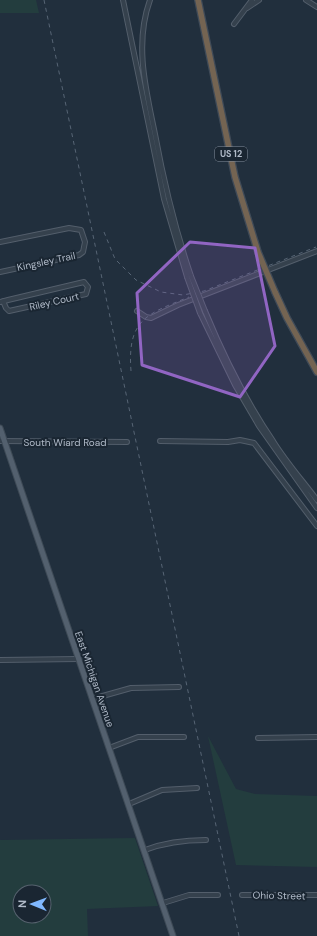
<svg xmlns="http://www.w3.org/2000/svg" width="317" height="936" font-family="'DM Sans',sans-serif">
<style>
.green{fill:#233d3e;fill-rule:evenodd}
.lines{fill:none;stroke-linecap:round;stroke-linejoin:round}
.minor-casing{stroke:#535e6b;stroke-width:6}
.major-casing{stroke:#3e4a56;stroke-width:7}
.highway-casing{stroke:#404b58;stroke-width:8}
.minor{stroke:#35414d;stroke-width:4}
.major{stroke:#53606e;stroke-width:5}
.highway{stroke:#746452;stroke-width:5.5}
.rail{stroke:#576575;stroke-width:1;stroke-dasharray:4 4;stroke-linecap:butt}
.minor-bridge-casing{stroke:#535e6b;stroke-width:6;stroke-linecap:butt}
.highway-bridge-casing{stroke:#404b58;stroke-width:8;stroke-linecap:butt}
.minor-bridge{stroke:#35414d;stroke-width:4}
.highway-bridge{stroke:#746452;stroke-width:5.5}
.marked{fill:#9165c3;fill-opacity:0.2;stroke:#9165c3;stroke-width:3;stroke-linejoin:round}
.labels{text-anchor:middle;stroke-width:4;stroke-linejoin:round;paint-order:stroke}
.shield{fill:#1a2632;stroke:#848e9c;stroke-width:1}
.shield-label{font-size:9px;font-weight:bold;fill:#b1bbc9}
.street-label{font-size:10px;fill:#b1bbc9;stroke:#1a2632}
</style>
<rect width="100%" height="100%" fill="#212f3d"/>
<!-- green -->
<path class="green" d="M 0,0 L 36,0 L 39,13 L 0,13 Z
M 208,736 L 236,789 L 255,794 L 317,796 L 317,867 L 236,865 Z
M 135,838 L 158,906 L 87,909 L 88,936 L 0,936 L 0,840 ZM 20,892 L 44,892 L 44,916 L 20,916 Z"/>
<g class="lines">
<!-- minor casing -->
<g class="minor-casing">
<path id="minor" d="M 123,0 L 164,199 L 187,277
M 150,0 C 134,44 146,90 155,134 C 164,183 175,229 191,276
M 306,0 L 317,7
M 247,8 L 259,0
M 234,24 L 252,0
M 0,242 L 69,228 L 81,230 L 85,242 L 83,252 L 79,255 L 0,272
M 0,302 L 8,300 L 84,282 L 88,287 L 86,294 L 9,311 L 6,308 L 3,301
M 137,311 L 146,317 L 151,318 L 178,305 L 317,251
M 205,311 C 224,357 245,400 273,441 C 286,462 302,480 317,500
M 200,313 L 235,385 L 259,426 L 317,508
M 0,441 L 127,442
M 160,441 L 228,442 L 240,440 L 254,443 L 317,526
M 0,660 L 79,659
M 92,699 L 131,688 L 179,687
M 258,738 L 317,737
M 109,748 L 138,737 L 184,737
M 129,804 L 162,790 L 197,788
M 145,850 C 166,842 184,840 206,840
M 242,895 L 317,895
M 163,903 L 189,895 L 218,895"/>
</g>
<!-- major casing -->
<g class="major-casing">
<path id="major" d="M 0,428 L 173,936"/>
</g>
<!-- highway casing -->
<g class="highway-casing">
<path id="highway" d="M 198,0 L 235,177 L 258,252
M 275,292 L 287,318 L 317,372"/>
</g>
<!-- minor -->
<use href="#minor" class="minor"/>
<!-- major -->
<use href="#major" class="major"/>
<!-- highway -->
<use href="#highway" class="highway"/>
<!-- rail -->
<path class="rail" d="M 44,0 L 239,936
M 104,232 L 115,259 L 136,280 L 161,292 L 183,295 L 204,291 L 316,247
M 131,371 C 127,319 147,314 189,297"/>
<!-- minor-bridge casing -->
<g class="minor-bridge-casing">
<path id="minor-bridge" d="M 191,276 L 205,311
M 187,277 L 200,313"/>
</g>
<!-- highway-bridge casing -->
<g class="highway-bridge-casing">
<path id="highway-bridge" d="M 258,252 L 275,292"/>
</g>
<!-- minor-bridge -->
<use href="#minor-bridge" class="minor-bridge"/>
<!-- highway-bridge -->
<use href="#highway-bridge" class="highway-bridge"/>
</g>
<!-- marked area -->
<path class="marked" d="M 190,242 L 255,248 L 275,346 L 240,397 L 142,365 L 137,293 Z"/>
<g class="labels">
<!-- shield labels -->
<rect class="shield" x="215" y="147" width="32" height="14" rx="3"/>
<g class="shield-label">
<text x="231" y="157">US 12</text>
</g>
<!-- street labels -->
<g class="street-label">
<text transform="translate(46 261) rotate(-12)" y="4">Kingsley Trail</text>
<text transform="translate(54 301) rotate(-13)" y="4">Riley Court</text>
<text x="65" y="446">South Wiard Road</text>
<text transform="translate(95 679) rotate(71)" y="4">East Michigan Avenue</text>
<text transform="translate(279 895) rotate(1)" y="4">Ohio Street</text>
</g>
</g>
<!-- north arrow -->
<g transform="translate(32 904) rotate(271)"><circle r="19" fill="#1a2632" stroke="#56626e"/>
<path d="M0-3L7 15L0 10L-7 15Z" fill="#80b8ff"/>
<text y="-6" font-size="11" font-weight="bold" text-anchor="middle" fill="#b1bbc9">N</text>
</g>
</svg>
